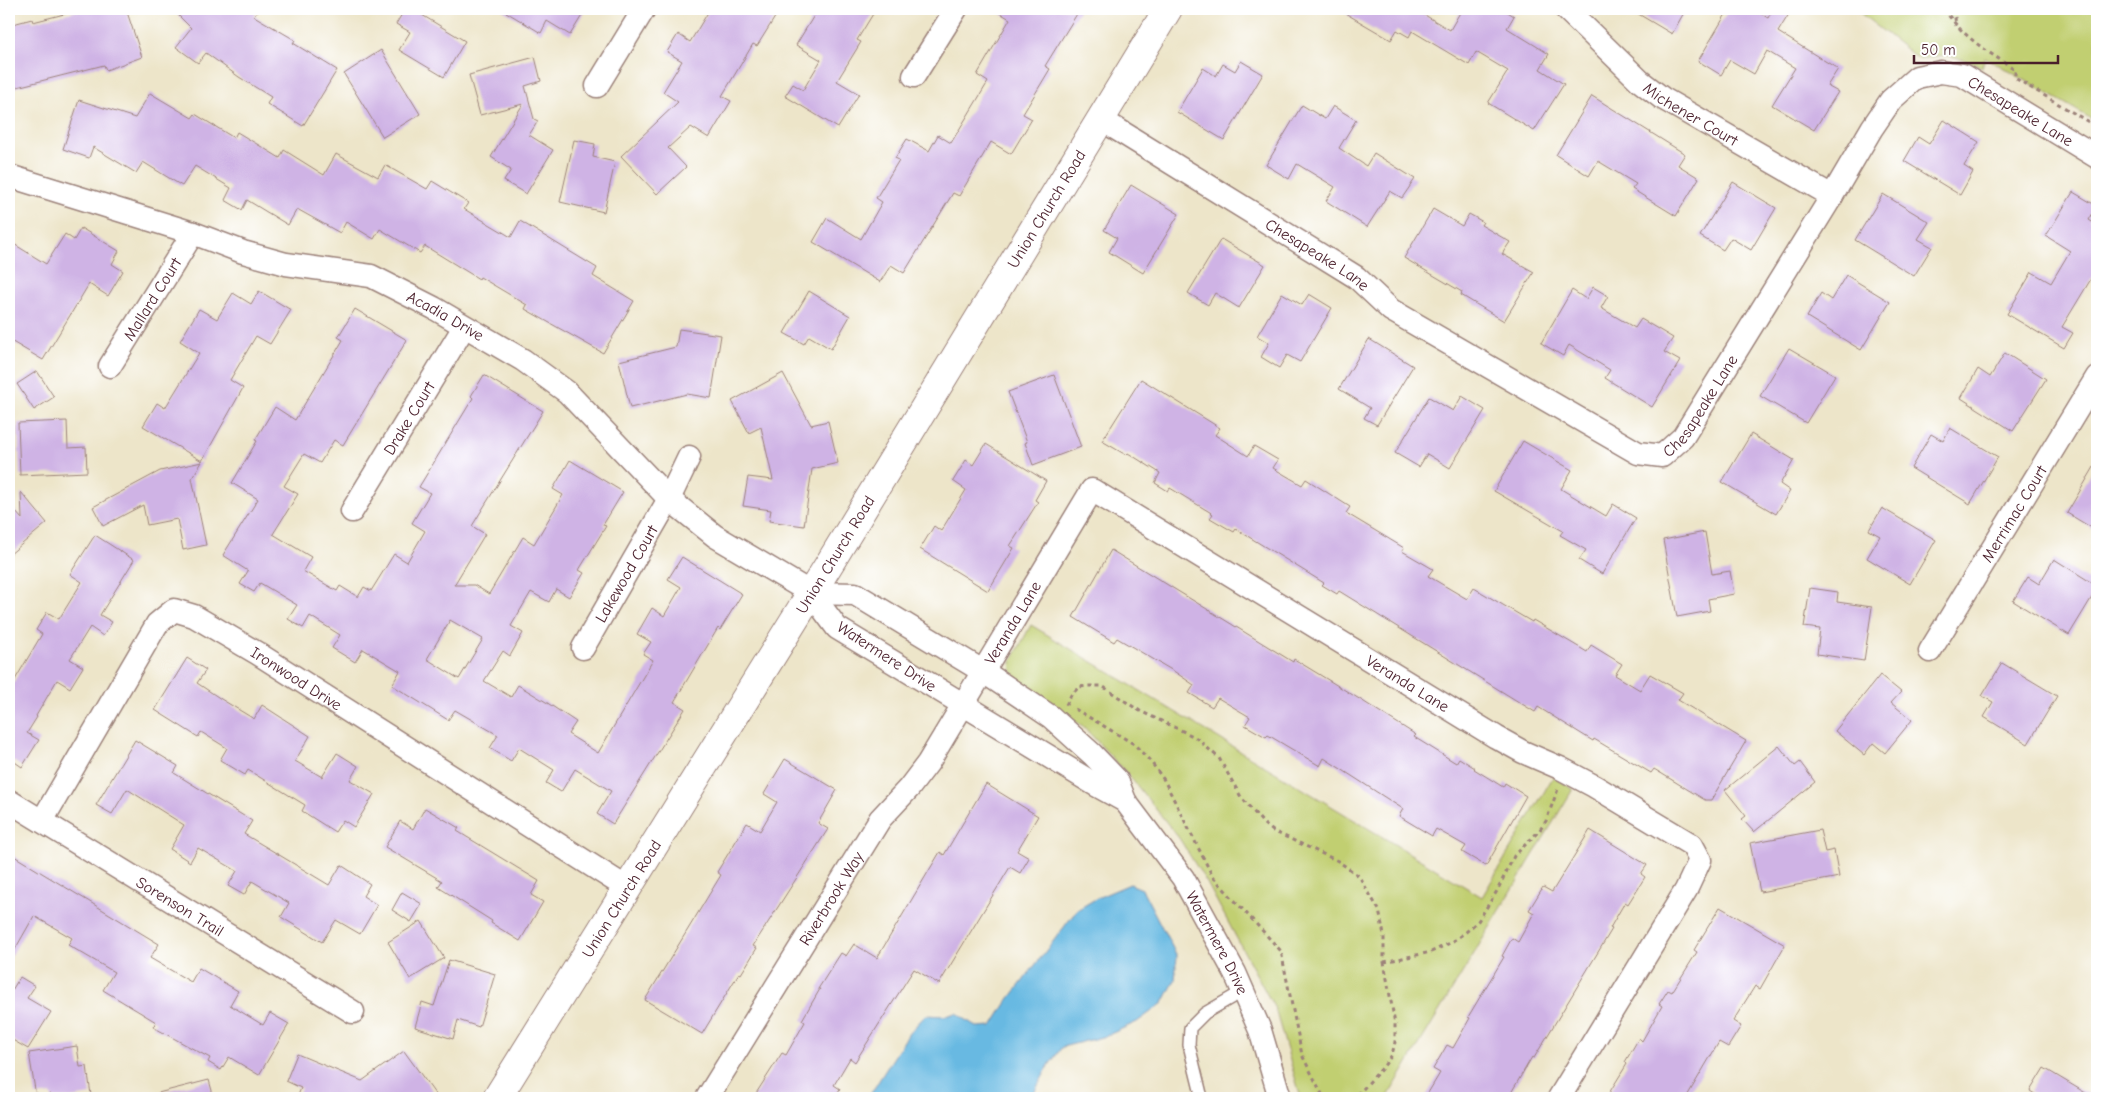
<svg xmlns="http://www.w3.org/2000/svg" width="2106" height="1107" font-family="'Comic Neue',sans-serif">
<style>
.green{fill:#c1cf71;stroke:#86774e}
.water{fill:#67b9e2;stroke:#586c86}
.building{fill:#cfb3e5;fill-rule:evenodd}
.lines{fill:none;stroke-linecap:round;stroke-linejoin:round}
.service-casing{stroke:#9c827a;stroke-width:14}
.minor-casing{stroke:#9c827a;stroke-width:25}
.tertiary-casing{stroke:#9c827a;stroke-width:30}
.path{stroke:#9c827a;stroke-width:3;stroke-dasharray:4 4;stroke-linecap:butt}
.service{stroke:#fff;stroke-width:11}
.minor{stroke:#fff;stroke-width:22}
.tertiary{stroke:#fff;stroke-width:28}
.labels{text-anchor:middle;stroke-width:4.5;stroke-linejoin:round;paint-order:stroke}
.street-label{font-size:16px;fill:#4a1f2b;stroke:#fff}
</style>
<rect width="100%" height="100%" fill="#fff"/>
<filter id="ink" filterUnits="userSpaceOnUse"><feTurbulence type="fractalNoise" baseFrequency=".02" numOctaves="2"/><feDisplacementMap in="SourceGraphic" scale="10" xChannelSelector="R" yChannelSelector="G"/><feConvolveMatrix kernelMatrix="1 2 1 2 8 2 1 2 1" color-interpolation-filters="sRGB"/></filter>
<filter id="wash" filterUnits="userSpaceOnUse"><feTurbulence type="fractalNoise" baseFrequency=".0096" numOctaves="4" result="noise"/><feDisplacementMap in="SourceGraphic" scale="20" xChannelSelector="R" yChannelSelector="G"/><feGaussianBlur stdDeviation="1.12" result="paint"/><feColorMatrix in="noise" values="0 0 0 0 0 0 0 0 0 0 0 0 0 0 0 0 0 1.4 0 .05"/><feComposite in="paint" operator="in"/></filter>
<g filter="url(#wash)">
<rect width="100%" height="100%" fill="#ede5c9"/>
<!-- green -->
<path class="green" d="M 1855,9 L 2097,9 L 2097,122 L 1985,57 L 1982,67 C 1958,57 1946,51 1920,60 Z
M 1031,625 L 1482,897 L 1553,777 L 1573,789 L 1387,1098 L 1301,1098 L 1275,1009 L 1207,883 L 1179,838 L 1130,777 L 1083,726 L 1035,697 L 1013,679 L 1011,662 Z"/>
<!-- water -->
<path class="water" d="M 1130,884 L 1142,889 L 1177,956 L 1175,980 L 1163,1003 L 1137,1022 L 1106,1036 L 1062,1047 L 1049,1065 L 1031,1098 L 868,1098 L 909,1033 L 926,1015 L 945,1016 L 956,1013 L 977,1027 L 992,1026 L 1007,1002 L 1077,910 L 1097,898 Z"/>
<g id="blocks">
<!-- building -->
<path class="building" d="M 84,9 L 126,9 L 142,57 L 106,70 L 104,65 L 9,89 L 9,25 L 32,19 L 33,22 Z
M 172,9 L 259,9 L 254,16 L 295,40 L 293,43 L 337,70 L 303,126 L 267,104 L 271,97 L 239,77 L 206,53 L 198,63 L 176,47 L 191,28 Z
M 405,9 L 412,9 L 465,41 L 444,77 L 399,50 L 410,32 L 396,24 Z
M 501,9 L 586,9 L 570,35 L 547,21 L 541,33 Z
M 710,9 L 768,9 L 777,14 L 757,46 L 753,44 L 722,96 L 731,101 L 709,138 L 691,127 L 668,148 L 686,167 L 657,194 L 621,156 L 678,102 L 663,92 L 682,61 L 667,52 L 678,34 L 690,42 Z
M 818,9 L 876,9 L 857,40 L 861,42 L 837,81 L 859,94 L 838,128 L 785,96 L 793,84 L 803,90 L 821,60 L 796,45 Z
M 993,9 L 1080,9 L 1045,66 L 1050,69 L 1023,114 L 1032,119 L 1011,154 L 991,142 L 959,196 L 953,193 L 904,273 L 891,265 L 880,282 L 813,242 L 827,218 L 861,239 L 882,202 L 876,198 L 899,160 L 895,158 L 907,139 L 929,151 L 938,135 L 951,143 L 988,82 L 977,75 L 1010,19 Z
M 1338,9 L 1426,9 L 1423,14 L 1450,30 L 1462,9 L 1503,9 L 1514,16 L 1507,28 L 1549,54 L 1540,69 L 1564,84 L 1534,131 L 1488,103 L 1508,71 L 1476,52 L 1469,65 L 1412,31 L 1409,37 L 1397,30 L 1391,40 Z
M 1630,9 L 1686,9 L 1672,34 Z
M 1729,9 L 1753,9 L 1768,18 L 1773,9 L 1792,9 L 1778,32 L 1838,69 L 1827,86 L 1838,92 L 1814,130 L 1772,105 L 1795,68 L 1767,51 L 1754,74 L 1730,60 L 1721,75 L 1698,61 Z
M 381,50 L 420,114 L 383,137 L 344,74 Z
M 535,57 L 541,81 L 525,86 L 534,119 L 538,121 L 529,135 L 553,150 L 526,194 L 504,181 L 511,170 L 491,157 L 523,104 L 480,115 L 469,75 Z
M 1241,61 L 1263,74 L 1224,140 L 1177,112 L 1203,68 L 1216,76 L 1223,64 L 1235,71 Z
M 150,93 L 192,118 L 195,114 L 234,138 L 237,132 L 280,158 L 284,150 L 324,175 L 336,154 L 378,177 L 385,165 L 427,189 L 432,181 L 468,203 L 464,209 L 511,237 L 520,221 L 597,268 L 593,276 L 634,301 L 603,353 L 525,309 L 527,305 L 480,277 L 479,279 L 425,246 L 420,253 L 380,229 L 374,239 L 346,222 L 340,233 L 297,209 L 288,225 L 247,200 L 242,210 L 225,200 L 231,188 L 195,166 L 182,186 L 143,162 L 136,173 L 93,147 L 89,158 L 63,149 L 79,100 L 135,118 Z
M 1592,96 L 1685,154 L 1678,165 L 1699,178 L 1676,216 L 1632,189 L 1636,184 L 1598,161 L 1589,176 L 1556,155 Z
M 1302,105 L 1325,119 L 1333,106 L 1356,120 L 1339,148 L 1366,166 L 1374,153 L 1415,179 L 1402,198 L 1390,191 L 1367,227 L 1326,201 L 1335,187 L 1297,164 L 1289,179 L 1266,165 Z
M 1944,120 L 1979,142 L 1964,166 L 1973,172 L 1960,195 L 1904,161 L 1918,137 L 1929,144 Z
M 574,140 L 595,144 L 593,157 L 615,162 L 604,212 L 560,202 Z
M 1733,182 L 1776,208 L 1751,250 L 1731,238 L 1723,250 L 1700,236 Z
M 1131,185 L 1179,214 L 1143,273 L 1109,252 L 1117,238 L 1104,230 Z
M 2073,192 L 2097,206 L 2089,220 L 2097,225 L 2097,269 L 2062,327 L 2073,333 L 2064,348 L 2007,314 L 2032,272 L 2051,283 L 2070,251 L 2046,236 Z
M 1883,194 L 1929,222 L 1918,239 L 1932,247 L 1914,276 L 1855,240 Z
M 1433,209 L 1462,226 L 1469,214 L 1483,222 L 1481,225 L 1510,242 L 1502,254 L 1534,272 L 1504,321 L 1461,295 L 1462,292 L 1404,258 Z
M 81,228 L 119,251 L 112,264 L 123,271 L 108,296 L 89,284 L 43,360 L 9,340 L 9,241 L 46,264 L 65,234 L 74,240 Z
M 1221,239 L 1265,265 L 1239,308 L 1215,293 L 1208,305 L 1188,293 Z
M 1846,275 L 1890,302 L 1861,350 L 1807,317 L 1821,293 L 1831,300 Z
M 1593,287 L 1608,296 L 1601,308 L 1635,328 L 1641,319 L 1673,338 L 1664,352 L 1680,361 L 1652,407 L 1605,378 L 1610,370 L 1569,345 L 1563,356 L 1541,343 L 1572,290 L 1586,299 Z
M 259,291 L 291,310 L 270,344 L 256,336 L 230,380 L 243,388 L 202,461 L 143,426 L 157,403 L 165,408 L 199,353 L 180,341 L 199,309 L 217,319 L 233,293 L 251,304 Z
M 809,291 L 850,316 L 831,349 L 809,336 L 804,344 L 784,333 Z
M 1282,293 L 1302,305 L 1309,294 L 1332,308 L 1300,362 L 1287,355 L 1279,368 L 1261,357 L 1269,343 L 1257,336 Z
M 355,309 L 407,340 L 343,445 L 334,440 L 320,463 L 304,454 L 284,486 L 298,494 L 273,534 L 311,557 L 303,571 L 337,591 L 340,586 L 358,597 L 364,587 L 371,591 L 394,554 L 407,562 L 425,531 L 412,523 L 430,493 L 419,487 L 473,398 L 471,396 L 484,375 L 543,411 L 472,526 L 485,534 L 454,585 L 474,585 L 489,594 L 523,537 L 534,544 L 563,495 L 553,489 L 570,460 L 623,492 L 603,525 L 606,526 L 579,570 L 584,573 L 569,597 L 556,589 L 549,602 L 531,592 L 511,626 L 523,633 L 510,656 L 503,651 L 484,681 L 511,697 L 518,685 L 546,702 L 576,722 L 568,734 L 598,753 L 653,660 L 643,654 L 651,642 L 637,634 L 652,608 L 664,616 L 681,587 L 668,579 L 682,557 L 742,594 L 720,630 L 718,628 L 674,702 L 685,709 L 613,824 L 597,814 L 611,791 L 575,769 L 561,792 L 546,783 L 554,770 L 519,748 L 511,761 L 490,748 L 498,735 L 455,710 L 448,720 L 392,685 L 400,671 L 363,649 L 355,662 L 332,648 L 340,635 L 310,616 L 303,628 L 288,619 L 297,605 L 260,583 L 254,592 L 240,584 L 248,571 L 223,555 L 258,499 L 232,483 L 257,441 L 255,440 L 275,407 L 295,420 L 343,340 L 338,337 ZM 450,620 L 483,639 L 459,679 L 427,659 Z
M 679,329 L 721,335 L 711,398 L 687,394 L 630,408 L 619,361 L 676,347 Z
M 1369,339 L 1413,366 L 1377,425 L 1364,418 L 1370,408 L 1339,389 Z
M 1789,348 L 1835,375 L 1806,423 L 1760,396 Z
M 2005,353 L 2046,379 L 2013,431 L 1961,398 L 1978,369 L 1990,377 Z
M 37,371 L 54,397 L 34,410 L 17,384 Z
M 783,373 L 811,425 L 828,421 L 838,463 L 812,469 L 804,526 L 769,521 L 771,510 L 743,506 L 748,477 L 773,480 L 761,427 L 749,433 L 732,401 Z
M 1054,375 L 1081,447 L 1033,465 L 1025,443 L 1027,442 L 1008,392 Z
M 1141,379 L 1220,428 L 1215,435 L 1248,456 L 1254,446 L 1278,460 L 1273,468 L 1302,485 L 1306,479 L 1350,507 L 1346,513 L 1404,548 L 1402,551 L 1433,569 L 1428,576 L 1467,599 L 1474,588 L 1532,622 L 1533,620 L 1587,652 L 1591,645 L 1622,664 L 1615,675 L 1640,690 L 1650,674 L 1683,693 L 1678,700 L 1746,741 L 1711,800 L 1705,800 L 1654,769 L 1651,773 L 1594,739 L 1593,741 L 1538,707 L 1535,712 L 1339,591 L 1337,594 L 1322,585 L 1324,583 L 1236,529 L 1234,532 L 1210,518 L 1213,514 L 1170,488 L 1168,491 L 1155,483 L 1160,473 L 1128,453 L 1126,455 L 1102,441 Z
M 1462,396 L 1485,410 L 1450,468 L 1427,454 L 1419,467 L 1395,453 L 1429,397 L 1453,411 Z
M 67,421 L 68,448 L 86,447 L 87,472 L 20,475 L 18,423 Z
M 1950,428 L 1998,457 L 1970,504 L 1911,468 L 1931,434 L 1943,441 Z
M 1751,434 L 1794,460 L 1780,484 L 1790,491 L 1776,514 L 1722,482 Z
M 1523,441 L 1572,470 L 1561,489 L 1606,516 L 1613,504 L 1636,518 L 1602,574 L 1579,560 L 1586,550 L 1560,535 L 1563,531 L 1494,491 Z
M 986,444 L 1046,481 L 1035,500 L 1038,502 L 1010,546 L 1014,548 L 988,591 L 920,549 L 934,526 L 941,531 L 966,490 L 953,481 L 966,460 L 973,465 Z
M 202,462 L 192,478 L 206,545 L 183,550 L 177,519 L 147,525 L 143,505 L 103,526 L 93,507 L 160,471 Z
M 2097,462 L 2097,531 L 2067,513 Z
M 21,492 L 47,523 L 9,555 L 9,504 L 22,519 Z
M 1882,508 L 1936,540 L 1910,584 L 1867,558 L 1880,536 L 1869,530 Z
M 1705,532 L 1712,574 L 1730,571 L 1734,594 L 1708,599 L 1710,611 L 1677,617 L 1663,540 Z
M 95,535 L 134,560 L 100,615 L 112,622 L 103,636 L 90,627 L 70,659 L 83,667 L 70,688 L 57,680 L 36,716 L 37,717 L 27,733 L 39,740 L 22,767 L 9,758 L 9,690 L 42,634 L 36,630 L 47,612 L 59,619 L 82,582 L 70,574 Z
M 1111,550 L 1293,662 L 1294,659 L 1361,700 L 1416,735 L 1414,737 L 1456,763 L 1459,758 L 1475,768 L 1474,769 L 1503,787 L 1505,783 L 1526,796 L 1486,866 L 1462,852 L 1466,846 L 1436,829 L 1432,836 L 1399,816 L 1403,809 L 1324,758 L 1320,766 L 1268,735 L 1266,737 L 1245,725 L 1250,717 L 1218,698 L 1212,707 L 1189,693 L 1194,685 L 1175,672 L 1117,638 L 1114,642 L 1073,617 Z
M 2054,559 L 2097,586 L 2097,589 L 2069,635 L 2013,601 L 2028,577 L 2039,584 Z
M 1810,588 L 1838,592 L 1837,602 L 1872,607 L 1864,661 L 1817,654 L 1820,629 L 1804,627 Z
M 187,658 L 206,670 L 197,683 L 221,699 L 254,719 L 262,705 L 310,736 L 295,761 L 322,777 L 337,753 L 358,766 L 350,780 L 374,794 L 354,827 L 343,820 L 335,832 L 302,811 L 305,805 L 248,770 L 245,775 L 220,760 L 227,748 L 201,732 L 198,737 L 155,710 Z
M 2002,663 L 2057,696 L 2028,744 L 1984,717 L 1993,702 L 1982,696 Z
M 1880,675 L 1901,692 L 1891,703 L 1912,720 L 1885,753 L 1873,743 L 1864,755 L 1835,731 Z
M 135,740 L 178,766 L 174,773 L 252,821 L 244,834 L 271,850 L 329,885 L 341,865 L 370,884 L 363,896 L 377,905 L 360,934 L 336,920 L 322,942 L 281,917 L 289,903 L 252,881 L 244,895 L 228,886 L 237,871 L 198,848 L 190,862 L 170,849 L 184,825 L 127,789 L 112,814 L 96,805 Z
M 1779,746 L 1795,766 L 1800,762 L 1815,782 L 1754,832 L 1742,819 L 1746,816 L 1725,790 Z
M 785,759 L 837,790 L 818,823 L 828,829 L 753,946 L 757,948 L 741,974 L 739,973 L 702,1034 L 645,1000 L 721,875 L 717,872 L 747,823 L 760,831 L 777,802 L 764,794 Z
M 986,784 L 1038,816 L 1017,851 L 1029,858 L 1020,873 L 1010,867 L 939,984 L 914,969 L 855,1062 L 850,1058 L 834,1085 L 840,1089 L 834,1098 L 753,1098 L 782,1053 L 786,1055 L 805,1022 L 802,1020 L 820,989 L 818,989 L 841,953 L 846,956 L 854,944 L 877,958 L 940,852 L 944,855 Z
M 425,808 L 459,828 L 457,831 L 539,881 L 531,895 L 543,902 L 520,941 L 491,923 L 492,921 L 438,887 L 442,881 L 385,847 L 400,821 L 413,829 Z
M 1590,830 L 1647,865 L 1641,874 L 1645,877 L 1628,904 L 1625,902 L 1610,928 L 1612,929 L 1534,1058 L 1532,1057 L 1508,1098 L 1425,1098 L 1440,1073 L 1433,1069 L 1447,1045 L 1453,1048 L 1470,1018 L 1468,1017 L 1504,957 L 1502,956 L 1512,938 L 1518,942 L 1534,913 L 1529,910 L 1543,887 L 1552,892 Z
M 1820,830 L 1825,852 L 1834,850 L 1839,877 L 1760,892 L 1750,843 Z
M 9,853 L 159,944 L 150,958 L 191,982 L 199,968 L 238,991 L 230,1005 L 263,1025 L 270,1013 L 289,1024 L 259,1075 L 229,1057 L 221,1070 L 208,1062 L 210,1058 L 153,1027 L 156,1022 L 103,990 L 114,972 L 68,945 L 72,938 L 34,916 L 9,960 Z
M 402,892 L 422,904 L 411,922 L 392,910 Z
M 1720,907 L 1785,945 L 1760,989 L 1755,986 L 1733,1021 L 1741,1026 L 1728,1047 L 1719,1042 L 1686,1098 L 1606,1098 L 1627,1064 L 1625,1062 L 1639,1038 L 1642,1041 L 1662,1006 L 1659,1004 L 1668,990 L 1672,992 L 1697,952 L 1694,950 Z
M 421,921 L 444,958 L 410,979 L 388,942 Z
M 449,960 L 495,974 L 479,1027 L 458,1020 L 453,1039 L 415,1027 L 422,1002 L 434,1006 Z
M 20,977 L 35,986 L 27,998 L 51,1012 L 28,1049 L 9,1038 L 9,995 Z
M 77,1046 L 80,1067 L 87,1066 L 91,1095 L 71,1098 L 52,1098 L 51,1094 L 36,1096 L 29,1053 Z
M 404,1051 L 438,1098 L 297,1098 L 301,1088 L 286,1081 L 297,1054 L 362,1081 Z
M 2044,1068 L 2094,1098 L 2041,1098 L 2030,1091 Z
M 209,1080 L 214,1098 L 159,1098 L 158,1093 Z"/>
</g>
</g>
<g filter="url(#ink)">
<use href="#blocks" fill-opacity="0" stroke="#9c827a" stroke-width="1"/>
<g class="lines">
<!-- service casing -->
<g class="service-casing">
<path id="service" d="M 1202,1098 L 1189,1045 L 1190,1028 L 1205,1013 L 1243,991"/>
</g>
<!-- minor casing -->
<g class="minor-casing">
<g id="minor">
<path id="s1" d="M 1566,9 L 1640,81 L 1662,98 L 1832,196"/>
<path d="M 914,76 L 956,9"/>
<path d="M 597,86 L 644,9"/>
<path id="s2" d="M 1102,120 L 1356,277 L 1391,310 L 1638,453 L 1662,456 L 1683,437 L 1832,196 L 1872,128 L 1891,100 L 1917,77 L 1941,72 L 1962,75 L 2097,157"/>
<path id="s3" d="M 9,176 L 193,233 L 243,252 L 286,264 L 371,276 L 434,308 L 523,360 L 567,392 L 669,499 L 715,536 L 811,593 L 837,628 L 1096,785 L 1125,801"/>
<path id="s4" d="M 110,366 L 193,233"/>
<path id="s5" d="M 352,511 L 464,327"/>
<path id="s6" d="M 811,593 L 855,594 L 984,672 L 1051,717 L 1092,754 L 1117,780 L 1125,801 L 1183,878 L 1235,973 L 1260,1030 L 1280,1098"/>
<path id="s7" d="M 583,648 L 669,499 L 689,457"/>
<path id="s8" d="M 1930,651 L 2097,377"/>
<path id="s9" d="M 9,801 L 353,1012"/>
<path id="s10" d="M 42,821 L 157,624 L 174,610 L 194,616 L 257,653 L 627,888"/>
<path id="s11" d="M 707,1098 L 880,819 L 909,788 L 928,763 L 1092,490 L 1496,737 L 1523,752 L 1560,768 L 1594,786 L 1692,845 L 1700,860 L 1686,890 L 1559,1098"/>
</g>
</g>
<!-- tertiary casing -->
<g class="tertiary-casing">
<g id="tertiary">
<path id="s12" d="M 497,1098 L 831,561 L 1168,9"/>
</g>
</g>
<!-- path -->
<path class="path" d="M 1944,9 C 1963,37 1986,51 2015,69 L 2015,78 L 2097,127
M 1954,9 L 1956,26
M 1066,705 L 1071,695 L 1079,687 L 1088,686 L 1102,686 L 1140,711 L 1195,737 L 1219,758 L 1241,797 L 1264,824 L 1273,831 L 1338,861 L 1359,876 L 1379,910 L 1384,935 L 1384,962 L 1395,1024 L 1395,1042 L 1392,1055 L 1383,1067 L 1363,1089 L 1352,1098
M 1075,709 L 1134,744 L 1151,762 L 1164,780 L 1213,877 L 1281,951 L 1302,1055 L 1324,1098
M 1384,962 L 1431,952 L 1448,944 L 1466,932 L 1478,921 L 1497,891 L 1514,856 L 1539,831 L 1546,821 L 1558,789"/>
<!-- service -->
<use href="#service" class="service"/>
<!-- minor -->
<use href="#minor" class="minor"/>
<!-- tertiary -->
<use href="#tertiary" class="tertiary"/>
</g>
</g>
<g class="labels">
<!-- street labels -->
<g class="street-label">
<text dy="6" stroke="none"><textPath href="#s2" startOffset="1230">Chesapeake Lane</textPath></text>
<text dy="6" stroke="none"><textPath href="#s1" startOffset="164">Michener Court</textPath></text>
<text dy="6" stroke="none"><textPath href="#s12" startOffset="1045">Union Church Road</textPath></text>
<text dy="6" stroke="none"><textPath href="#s2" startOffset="254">Chesapeake Lane</textPath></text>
<text dy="6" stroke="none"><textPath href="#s4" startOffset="79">Mallard Court</textPath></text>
<text dy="6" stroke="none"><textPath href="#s3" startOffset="461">Acadia Drive</textPath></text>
<text dy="6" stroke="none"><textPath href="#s2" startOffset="720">Chesapeake Lane</textPath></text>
<text dy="6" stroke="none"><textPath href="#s5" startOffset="109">Drake Court</textPath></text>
<text dy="6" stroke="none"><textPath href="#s8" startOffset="161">Merrimac Court</textPath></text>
<text dy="6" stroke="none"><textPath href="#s12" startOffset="640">Union Church Road</textPath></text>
<text dy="6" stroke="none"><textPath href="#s7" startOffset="86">Lakewood Court</textPath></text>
<text dy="6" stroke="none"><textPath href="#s11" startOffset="566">Veranda Lane</textPath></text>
<text transform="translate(887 656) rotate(33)" y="6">Watermere Drive</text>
<text dy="6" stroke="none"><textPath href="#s10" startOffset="391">Ironwood Drive</textPath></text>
<text dy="6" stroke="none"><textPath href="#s11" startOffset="1091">Veranda Lane</textPath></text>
<text dy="6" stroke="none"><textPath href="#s12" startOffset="235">Union Church Road</textPath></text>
<text dy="6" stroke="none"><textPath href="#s11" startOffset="235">Riverbrook Way</textPath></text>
<text dy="6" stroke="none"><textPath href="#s9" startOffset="201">Sorenson Trail</textPath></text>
<text dy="6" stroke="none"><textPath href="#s6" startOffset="559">Watermere Drive</textPath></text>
</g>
</g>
<!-- margin -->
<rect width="2106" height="1107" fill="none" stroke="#fff" stroke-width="30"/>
<!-- scale -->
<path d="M1914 55v8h144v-8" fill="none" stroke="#4a1f2b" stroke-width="2.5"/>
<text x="1921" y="55" font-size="15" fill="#4a1f2b" stroke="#ffffff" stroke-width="4" paint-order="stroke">50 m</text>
</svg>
